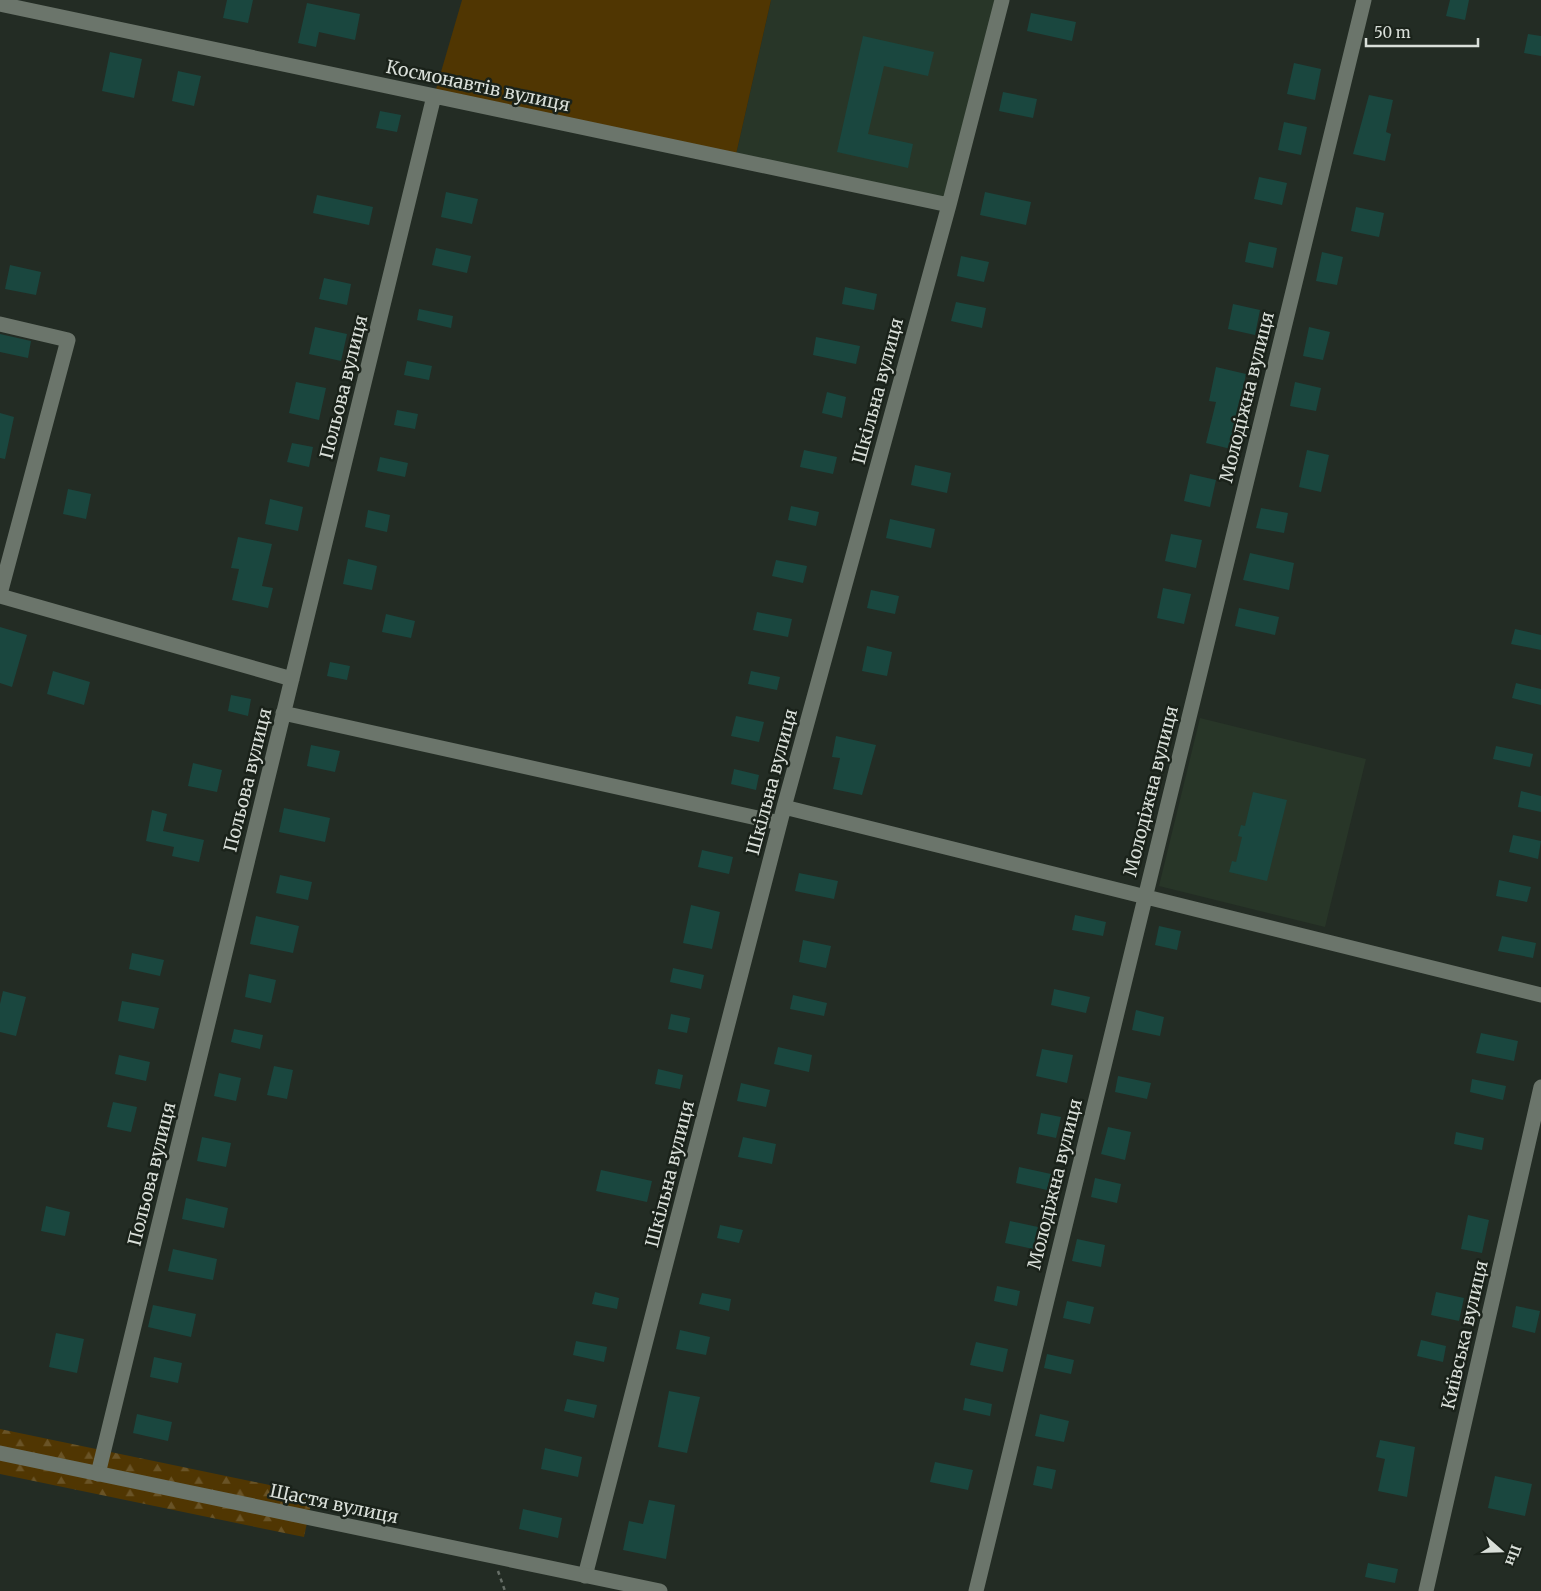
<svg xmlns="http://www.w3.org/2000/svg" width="1541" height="1591" font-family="Merriweather,serif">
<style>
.built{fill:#283628}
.grass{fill:#503602}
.forest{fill:url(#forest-firs)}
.building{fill:#1a473f}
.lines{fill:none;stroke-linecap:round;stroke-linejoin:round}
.path{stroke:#666e67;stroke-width:2.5;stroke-dasharray:4 4;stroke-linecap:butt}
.street{stroke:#6b756b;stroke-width:15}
.secondary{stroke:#6b756b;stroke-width:15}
.labels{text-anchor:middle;stroke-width:5;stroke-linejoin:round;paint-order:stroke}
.street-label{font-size:18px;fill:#d9dfd9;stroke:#1a221a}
</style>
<defs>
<pattern id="forest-firs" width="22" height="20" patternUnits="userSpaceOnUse" patternTransform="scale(1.25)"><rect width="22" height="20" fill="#503602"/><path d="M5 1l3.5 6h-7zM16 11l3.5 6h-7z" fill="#695326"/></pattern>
</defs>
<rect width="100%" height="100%" fill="#232c24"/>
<!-- built -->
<path class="built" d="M 771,0 L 1002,0 L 949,205 L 735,159 Z
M 1200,718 L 1366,759 L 1325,927 L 1159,886 Z"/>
<!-- grass -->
<path class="grass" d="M 462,0 L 771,0 L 735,159 L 434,96 Z"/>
<!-- forest -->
<path class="forest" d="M 0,1429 L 313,1494 L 304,1537 L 0,1474 Z"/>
<!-- building -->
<path class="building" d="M 227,0 L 253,0 L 248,23 L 223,18 Z
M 1450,0 L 1469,0 L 1465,20 L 1446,16 Z
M 307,3 L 360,14 L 355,40 L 319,32 L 316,47 L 298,43 Z
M 1031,13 L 1076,22 L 1072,41 L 1027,31 Z
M 1528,34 L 1541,36 L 1541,56 L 1524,53 Z
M 863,36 L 934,52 L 928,76 L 884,66 L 868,134 L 913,144 L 908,168 L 837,152 Z
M 110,52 L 142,59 L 134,98 L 102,91 Z
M 1294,63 L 1321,69 L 1315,100 L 1287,94 Z
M 178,71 L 201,76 L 194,106 L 172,101 Z
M 1003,92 L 1037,99 L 1033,118 L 999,111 Z
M 1369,95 L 1393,100 L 1386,132 L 1391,134 L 1385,161 L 1353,154 Z
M 380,111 L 401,115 L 397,132 L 376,128 Z
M 1284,122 L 1307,127 L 1301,155 L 1278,150 Z
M 1259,177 L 1287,183 L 1282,205 L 1254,199 Z
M 446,192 L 478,199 L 472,224 L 441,217 Z
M 985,192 L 1031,202 L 1026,225 L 980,215 Z
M 317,195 L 373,207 L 369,225 L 313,213 Z
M 1356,207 L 1384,213 L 1379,237 L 1351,231 Z
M 1249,242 L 1277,248 L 1273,268 L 1245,262 Z
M 436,248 L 471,256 L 467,273 L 432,265 Z
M 1322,252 L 1343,257 L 1337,285 L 1316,281 Z
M 961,256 L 989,262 L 984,282 L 957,276 Z
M 10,265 L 41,272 L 36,295 L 5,289 Z
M 324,278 L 351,284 L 347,305 L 319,299 Z
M 845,287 L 877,294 L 874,310 L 842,304 Z
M 956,302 L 986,308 L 982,328 L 951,321 Z
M 1233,304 L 1260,310 L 1255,335 L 1228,329 Z
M 419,309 L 453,316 L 451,328 L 417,320 Z
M 315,327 L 347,334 L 341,361 L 309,354 Z
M 1309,327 L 1330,332 L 1323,360 L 1303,356 Z
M 0,334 L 31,341 L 28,358 L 0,352 Z
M 816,337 L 860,346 L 856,364 L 813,355 Z
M 407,361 L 432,366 L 429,380 L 404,375 Z
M 1216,367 L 1246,374 L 1231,449 L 1206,443 L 1216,402 L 1209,401 Z
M 296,382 L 326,388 L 319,420 L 289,413 Z
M 1295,382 L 1321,388 L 1316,411 L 1290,406 Z
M 827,392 L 846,397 L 842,418 L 822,413 Z
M 397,410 L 418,414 L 415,429 L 394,425 Z
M 0,413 L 14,417 L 5,459 L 0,458 Z
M 292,443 L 313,447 L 309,467 L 287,462 Z
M 804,450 L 837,457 L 833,474 L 800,467 Z
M 1307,450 L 1329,455 L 1321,492 L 1299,487 Z
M 380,457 L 408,463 L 405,477 L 377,471 Z
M 915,465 L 951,473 L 947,493 L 911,485 Z
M 1190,474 L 1216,480 L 1210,507 L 1184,501 Z
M 68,489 L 91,494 L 86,519 L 63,514 Z
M 270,499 L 303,507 L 298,531 L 265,524 Z
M 791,506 L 819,512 L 816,526 L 788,520 Z
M 1261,508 L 1288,513 L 1284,533 L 1256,528 Z
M 368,510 L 390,515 L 387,532 L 365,527 Z
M 890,519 L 935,529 L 931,548 L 886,538 Z
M 1171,534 L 1202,540 L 1196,568 L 1165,561 Z
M 238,537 L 272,544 L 262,586 L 273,588 L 268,608 L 232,600 L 239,569 L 231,568 Z
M 1250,553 L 1294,563 L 1289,590 L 1243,580 Z
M 348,559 L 377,566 L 372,590 L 343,584 Z
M 776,560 L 807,566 L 803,583 L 772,576 Z
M 1163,588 L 1191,594 L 1184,624 L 1157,618 Z
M 871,590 L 899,596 L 895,614 L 867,608 Z
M 1239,608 L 1279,617 L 1275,635 L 1235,626 Z
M 757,612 L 792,619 L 788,637 L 753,630 Z
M 386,614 L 415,621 L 411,638 L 382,632 Z
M 0,627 L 27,635 L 12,687 L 0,683 Z
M 1515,629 L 1541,635 L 1541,650 L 1511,644 Z
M 867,646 L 892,652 L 887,676 L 862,671 Z
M 330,662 L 350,666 L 347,680 L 327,676 Z
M 53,671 L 90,682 L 84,705 L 47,694 Z
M 751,671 L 780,677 L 777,690 L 748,684 Z
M 1516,683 L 1541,689 L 1541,705 L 1512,698 Z
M 231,695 L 251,699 L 248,716 L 228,711 Z
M 736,716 L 764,722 L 759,742 L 731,736 Z
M 836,736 L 876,745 L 862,795 L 833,789 L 840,758 L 832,757 Z
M 311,745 L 340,751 L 335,772 L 307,766 Z
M 1496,746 L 1533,754 L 1530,767 L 1493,759 Z
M 193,763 L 222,770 L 217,792 L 188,786 Z
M 734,769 L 759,775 L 756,790 L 731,784 Z
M 1521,791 L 1541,796 L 1541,812 L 1518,807 Z
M 1253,792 L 1287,800 L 1267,881 L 1229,872 L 1232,861 L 1236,862 L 1242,837 L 1238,836 L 1241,825 L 1245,826 Z
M 284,808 L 330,818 L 325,842 L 279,832 Z
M 152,810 L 167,814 L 163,831 L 204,840 L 199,862 L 172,856 L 174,847 L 146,841 Z
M 1513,835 L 1541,841 L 1538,859 L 1509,852 Z
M 702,850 L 733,857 L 729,874 L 698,867 Z
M 799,873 L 838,881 L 834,899 L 795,891 Z
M 280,875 L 312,882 L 308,900 L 276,893 Z
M 1499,880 L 1531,887 L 1527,902 L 1496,896 Z
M 691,905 L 720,912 L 712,949 L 683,943 Z
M 1075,915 L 1106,922 L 1103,936 L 1072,930 Z
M 256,916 L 299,926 L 293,953 L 250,944 Z
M 1159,926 L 1181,931 L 1177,950 L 1155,945 Z
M 1502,936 L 1536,943 L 1533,958 L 1498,951 Z
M 803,940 L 831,946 L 826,968 L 799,962 Z
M 132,953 L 164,960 L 160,976 L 129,969 Z
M 673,968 L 704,975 L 701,989 L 670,982 Z
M 249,974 L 276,980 L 271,1003 L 245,997 Z
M 1054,989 L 1090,997 L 1086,1013 L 1051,1005 Z
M 3,991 L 26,997 L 16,1036 L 0,1032 L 0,1004 Z
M 793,995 L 827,1003 L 824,1016 L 790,1009 Z
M 122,1001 L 159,1008 L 154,1029 L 118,1021 Z
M 1136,1010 L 1164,1017 L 1160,1036 L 1132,1030 Z
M 671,1014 L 690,1018 L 687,1033 L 668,1029 Z
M 234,1029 L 263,1035 L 260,1049 L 231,1042 Z
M 1481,1033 L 1518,1041 L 1514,1061 L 1476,1053 Z
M 778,1047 L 812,1055 L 809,1072 L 774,1064 Z
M 1042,1049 L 1073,1055 L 1067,1083 L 1036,1076 Z
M 119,1055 L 150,1062 L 146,1081 L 115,1074 Z
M 274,1066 L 293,1070 L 287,1099 L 267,1095 Z
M 658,1069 L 683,1075 L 680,1089 L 655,1084 Z
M 219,1073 L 241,1078 L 236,1101 L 214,1096 Z
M 1118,1076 L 1151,1083 L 1147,1099 L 1115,1092 Z
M 1472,1079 L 1506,1086 L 1503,1100 L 1470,1092 Z
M 741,1083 L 770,1090 L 766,1107 L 737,1101 Z
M 113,1102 L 137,1107 L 131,1132 L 107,1127 Z
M 1041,1113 L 1061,1117 L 1056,1138 L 1037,1134 Z
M 1108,1127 L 1131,1132 L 1125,1160 L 1101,1154 Z
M 1456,1132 L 1484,1138 L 1482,1150 L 1454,1144 Z
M 202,1137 L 231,1143 L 226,1167 L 197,1161 Z
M 743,1137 L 776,1144 L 772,1164 L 738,1157 Z
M 1019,1167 L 1051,1174 L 1047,1190 L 1016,1183 Z
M 601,1170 L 652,1181 L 647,1202 L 596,1191 Z
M 1095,1178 L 1121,1184 L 1117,1203 L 1091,1197 Z
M 186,1198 L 228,1208 L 224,1228 L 182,1219 Z
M 46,1206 L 70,1212 L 65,1236 L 41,1231 Z
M 1468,1215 L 1489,1220 L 1482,1253 L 1461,1249 Z
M 1010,1221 L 1038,1227 L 1033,1249 L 1005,1243 Z
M 720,1225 L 743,1230 L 739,1243 L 717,1238 Z
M 1077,1239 L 1105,1245 L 1101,1267 L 1072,1261 Z
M 173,1249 L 217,1259 L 213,1280 L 168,1271 Z
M 997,1286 L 1020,1291 L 1017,1306 L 994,1301 Z
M 595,1292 L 619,1298 L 617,1309 L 592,1304 Z
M 1436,1292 L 1464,1298 L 1459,1321 L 1431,1315 Z
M 702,1293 L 731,1299 L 729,1311 L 699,1304 Z
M 1067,1301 L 1094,1307 L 1090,1324 L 1063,1318 Z
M 153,1305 L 196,1314 L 191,1337 L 148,1327 Z
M 1516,1306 L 1540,1311 L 1535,1333 L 1512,1327 Z
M 680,1330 L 710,1337 L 706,1355 L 676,1349 Z
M 56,1333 L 84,1339 L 77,1373 L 49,1367 Z
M 1421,1340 L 1446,1346 L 1443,1362 L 1417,1356 Z
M 576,1341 L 607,1347 L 604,1362 L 573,1355 Z
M 976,1342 L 1008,1349 L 1003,1372 L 970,1365 Z
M 1047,1354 L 1074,1360 L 1071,1374 L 1044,1368 Z
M 154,1357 L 182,1363 L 178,1383 L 150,1377 Z
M 669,1391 L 700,1397 L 687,1453 L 658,1447 Z
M 965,1398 L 992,1404 L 990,1416 L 963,1410 Z
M 567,1399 L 597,1405 L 594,1418 L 564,1411 Z
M 137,1414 L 172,1422 L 168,1441 L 133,1433 Z
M 1040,1414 L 1069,1421 L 1064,1442 L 1035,1436 Z
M 1380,1440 L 1415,1447 L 1407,1497 L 1378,1491 L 1385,1459 L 1376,1457 Z
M 545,1448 L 582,1457 L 578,1477 L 541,1469 Z
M 935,1462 L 973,1470 L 968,1490 L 930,1482 Z
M 1037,1466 L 1056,1470 L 1052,1489 L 1033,1485 Z
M 1495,1476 L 1532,1484 L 1525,1516 L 1488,1508 Z
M 649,1500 L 675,1505 L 666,1559 L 623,1550 L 629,1521 L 643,1524 Z
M 523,1509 L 562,1518 L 558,1538 L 519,1529 Z
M 1368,1563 L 1398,1569 L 1395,1583 L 1365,1577 Z"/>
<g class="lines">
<!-- path -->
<path class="path" d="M 498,1571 L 505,1591"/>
<!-- street -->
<path class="street" d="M 0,4 L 949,205
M 0,324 L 68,340 L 0,594
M 0,596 L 292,679
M 283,713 L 780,823
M 784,807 L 1541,995
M 98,1474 L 434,96
M 585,1576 L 784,807 L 949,205 L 1002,0
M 976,1591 L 1364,0"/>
<!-- secondary -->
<path class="secondary" d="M 0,1453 L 660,1591
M 1426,1591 L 1541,1087"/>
</g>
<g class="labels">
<!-- street labels -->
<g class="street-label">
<text transform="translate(478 86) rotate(12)" y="6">Космонавтів вулиця</text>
<text transform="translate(344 387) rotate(-76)" y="6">Польова вулиця</text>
<text transform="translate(878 391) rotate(-75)" y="6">Шкільна вулиця</text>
<text transform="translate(1247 397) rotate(-76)" y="6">Молодіжна вулиця</text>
<text transform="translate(248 780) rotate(-76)" y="6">Польова вулиця</text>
<text transform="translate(772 782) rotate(-75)" y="6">Шкільна вулиця</text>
<text transform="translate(1151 791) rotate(-76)" y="6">Молодіжна вулиця</text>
<text transform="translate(152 1174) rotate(-76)" y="6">Польова вулиця</text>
<text transform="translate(670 1174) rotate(-76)" y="6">Шкільна вулиця</text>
<text transform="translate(1055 1184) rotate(-76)" y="6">Молодіжна вулиця</text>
<text transform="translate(1465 1335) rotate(-77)" y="6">Київська вулиця</text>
<text transform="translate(334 1504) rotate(12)" y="6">Щастя вулиця</text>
</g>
</g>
<!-- north arrow -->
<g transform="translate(1501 1551) rotate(110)" stroke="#1a221a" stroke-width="4" paint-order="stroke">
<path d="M0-4L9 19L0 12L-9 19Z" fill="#d9dfd9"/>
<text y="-8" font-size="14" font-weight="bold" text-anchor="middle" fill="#d9dfd9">Пн</text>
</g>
<!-- scale -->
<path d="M1366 38v8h112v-8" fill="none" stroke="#d9dfd9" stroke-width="2.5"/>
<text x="1374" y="38" font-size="15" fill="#d9dfd9" stroke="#1a221a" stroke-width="4" paint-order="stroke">50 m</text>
</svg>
